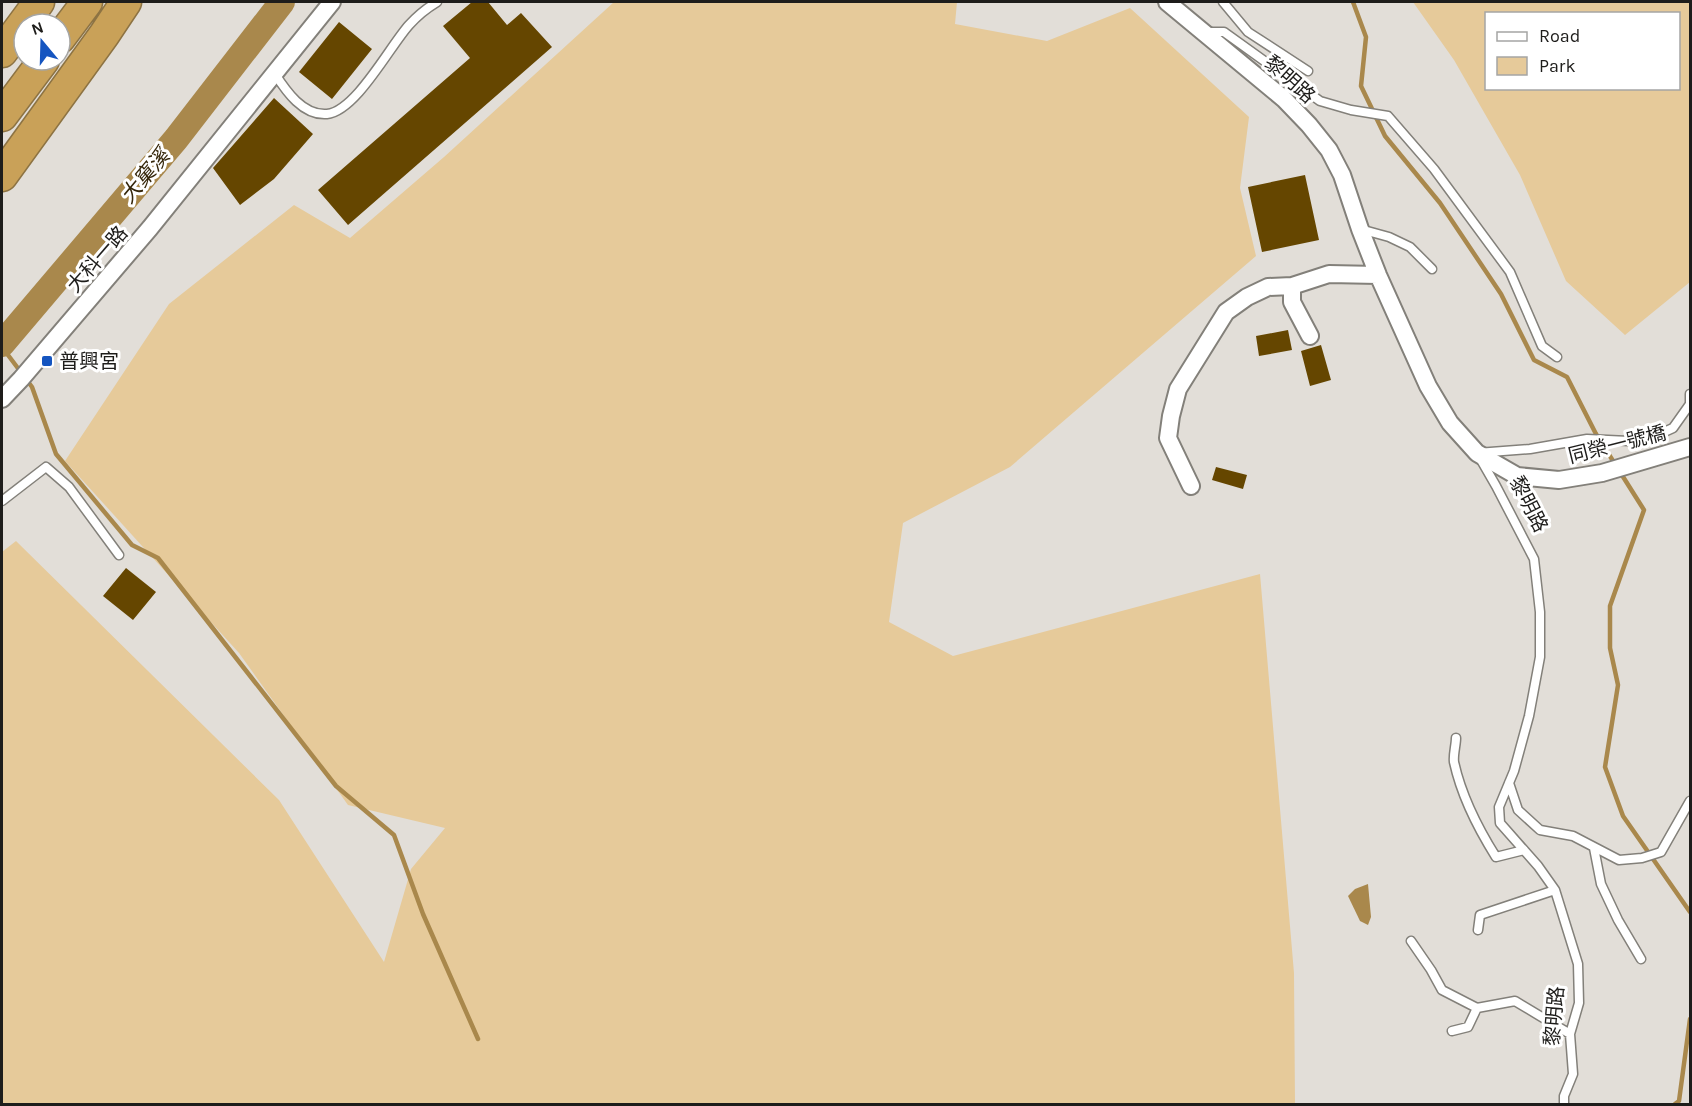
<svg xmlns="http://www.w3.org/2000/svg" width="1692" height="1106" font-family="Karla,'Noto Sans TC',sans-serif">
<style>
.green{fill:#e6ca9a;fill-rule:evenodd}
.water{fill:#a9884c}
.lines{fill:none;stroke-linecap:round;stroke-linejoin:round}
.stream{stroke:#a9884c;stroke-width:4.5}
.river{stroke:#a9884c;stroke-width:26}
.building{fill:#654600}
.lane-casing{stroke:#83807a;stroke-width:11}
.street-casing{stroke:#83807a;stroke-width:20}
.highway-casing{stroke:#8d7343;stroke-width:33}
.lane{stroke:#fff;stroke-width:8}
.street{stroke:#fff;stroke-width:16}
.highway{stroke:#c9a158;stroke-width:30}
.poi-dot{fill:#1555c0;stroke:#fff;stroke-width:2}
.labels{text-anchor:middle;stroke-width:6;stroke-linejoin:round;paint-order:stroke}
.street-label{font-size:20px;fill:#1e1d1b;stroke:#fff}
.poi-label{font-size:20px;fill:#1e1d1b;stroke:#fff;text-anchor:start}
.water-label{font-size:21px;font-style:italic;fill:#35260a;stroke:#fff}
</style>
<rect width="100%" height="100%" fill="#e2ded8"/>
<!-- green -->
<path class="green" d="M 614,2 L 957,2 L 955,24 L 1047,41 L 1130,8 L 1249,117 L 1240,188 L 1256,256 L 1010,467 L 903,523 L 889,622 L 953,656 L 1260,574 L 1294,973 L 1295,1104 L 2,1104 L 2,552 L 16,541 L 279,800 L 384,962 L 411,869 L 445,828 L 348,805 L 239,653 L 65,461 L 169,304 L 294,205 L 350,238 L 444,157 Z
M 1413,2 L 1690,2 L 1690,282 L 1625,335 L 1566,281 L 1520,175 L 1454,60 ZM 1486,14 L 1678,14 L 1678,88 L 1486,88 Z"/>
<!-- water -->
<path class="water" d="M 1368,884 L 1371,917 L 1368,925 L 1360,921 L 1348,896 L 1355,889 Z"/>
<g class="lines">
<!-- stream -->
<path class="stream" d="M 1353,2 L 1366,37 L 1361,86 L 1385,136 L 1440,203 L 1501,294 L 1534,360 L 1567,377 L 1596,434 L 1644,510 L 1610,606 L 1610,648 L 1618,685 L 1605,767 L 1623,816 L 1690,912
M 2,347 L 32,387 L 56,454 L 132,545 L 158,558 L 336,786 L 394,835 L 423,914 L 478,1039
M 1675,1104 L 1679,1101 L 1690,1019"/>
<!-- river -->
<path class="river" d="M 2,344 L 176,139 L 282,2"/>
</g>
<!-- building -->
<path class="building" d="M 472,2 L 488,2 L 507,25 L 521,13 L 552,47 L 348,225 L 318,190 L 470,58 L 443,26 Z
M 339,22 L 372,49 L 332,99 L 299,72 Z
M 274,98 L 313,134 L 274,179 L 240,205 L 213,168 Z
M 1305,175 L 1319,240 L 1262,252 L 1248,187 Z
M 1288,330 L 1292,350 L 1259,356 L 1256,336 Z
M 1321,345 L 1331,380 L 1310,386 L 1301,351 Z
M 1216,467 L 1247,475 L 1243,489 L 1212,480 Z
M 126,568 L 156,592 L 133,620 L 103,596 Z"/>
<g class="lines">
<!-- lane casing -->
<g class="lane-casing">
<path id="lane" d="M 1223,2 L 1248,32 L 1308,71
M 1206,32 L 1224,32 L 1320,101 L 1351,110 L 1388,116 L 1434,169 L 1510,272 L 1542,346 L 1557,357
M 275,74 C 286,91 303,116 327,114 C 356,111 390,46 409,25 C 418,15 427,8 437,2
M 1360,229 L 1389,237 L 1410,247 L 1432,269
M 2,501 L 46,467 L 69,487 L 119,555
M 1456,738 C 1456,745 1453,755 1454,762 C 1461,794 1479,830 1496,857 L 1524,850
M 1509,783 L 1518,810 L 1540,830 L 1573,836 L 1619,860 L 1642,858 L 1661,852 L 1690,801
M 1594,848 L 1601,884 L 1618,920 L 1641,959
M 1478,930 L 1480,915 L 1555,890
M 1411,941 L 1431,970 L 1442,990 L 1477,1008 L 1515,1001 L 1570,1034
M 1452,1031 L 1468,1027 L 1477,1008
M 1564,1104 L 1564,1096 L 1573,1074 L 1570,1034 L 1579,1003 L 1578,964 L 1555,890 L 1538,866 L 1500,823 L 1499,807 L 1514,771 L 1529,716 L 1540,657 L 1540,612 L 1534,559 L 1496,486 L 1477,453 L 1530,449 L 1587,439 L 1629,441 L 1651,438 L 1673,428 L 1690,404 L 1690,394"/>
</g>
<!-- street casing -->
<g class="street-casing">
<path id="street" d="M 1167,2 L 1284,99 L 1309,125 L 1329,150 L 1342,175 L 1360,229 L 1378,275 L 1428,386 L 1450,423 L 1477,453 L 1517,476 L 1559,480 L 1602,473 L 1690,447
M 1292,286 L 1292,302 L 1310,336
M 2,399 L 21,379 L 150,228 L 332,2
M 1191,486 L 1168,438 L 1171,416 L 1178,389 L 1226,312 L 1247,297 L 1268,287 L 1292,286 L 1329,274 L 1378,275"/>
</g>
<!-- highway casing -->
<g class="highway-casing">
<path id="highway" d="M 60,38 L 87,2
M 2,52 L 39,2
M 2,116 L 44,60
M 2,176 L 104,35 L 126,2"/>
</g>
<!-- lane -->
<use href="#lane" class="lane"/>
<!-- street -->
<use href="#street" class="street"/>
<!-- highway -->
<use href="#highway" class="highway"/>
</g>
<!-- markers -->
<rect class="poi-dot" x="41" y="355" width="12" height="12" rx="3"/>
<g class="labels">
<!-- street labels -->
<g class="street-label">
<text transform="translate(1290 79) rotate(42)" y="7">黎明路</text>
<text transform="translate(97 259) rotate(-49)" y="7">大科一路</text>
<text transform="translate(1617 444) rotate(-14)" y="7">同榮一號橋</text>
<text transform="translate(1529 504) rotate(63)" y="7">黎明路</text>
<text transform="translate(1554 1016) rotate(-85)" y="7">黎明路</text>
</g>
<!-- poi labels -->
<g class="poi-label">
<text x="59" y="368">普興宮</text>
</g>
<!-- water labels -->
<g class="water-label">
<text transform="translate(145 176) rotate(-50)" y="7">大窠溪</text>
</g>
</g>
<!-- border -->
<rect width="1692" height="1106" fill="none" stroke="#1e1d1b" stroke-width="6"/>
<!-- legend -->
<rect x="1485" y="12" width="195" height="78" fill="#ffffff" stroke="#a5a5a4" stroke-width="1.5"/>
<rect x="1497" y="32" width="30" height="9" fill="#ffffff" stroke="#a5a5a4" stroke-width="1.5"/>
<text x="1539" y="42" font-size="18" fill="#1e1d1b">Road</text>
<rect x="1497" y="57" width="30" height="18" fill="#e6ca9a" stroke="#a5a5a4" stroke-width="1.5"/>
<text x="1539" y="72" font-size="18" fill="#1e1d1b">Park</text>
<!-- north arrow -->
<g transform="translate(42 42) rotate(341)"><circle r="28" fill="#ffffff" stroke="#a5a5a4" stroke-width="1.5"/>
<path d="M0-4.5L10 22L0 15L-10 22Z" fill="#1555c0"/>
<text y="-9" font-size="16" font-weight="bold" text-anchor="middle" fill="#1e1d1b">N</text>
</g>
</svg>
